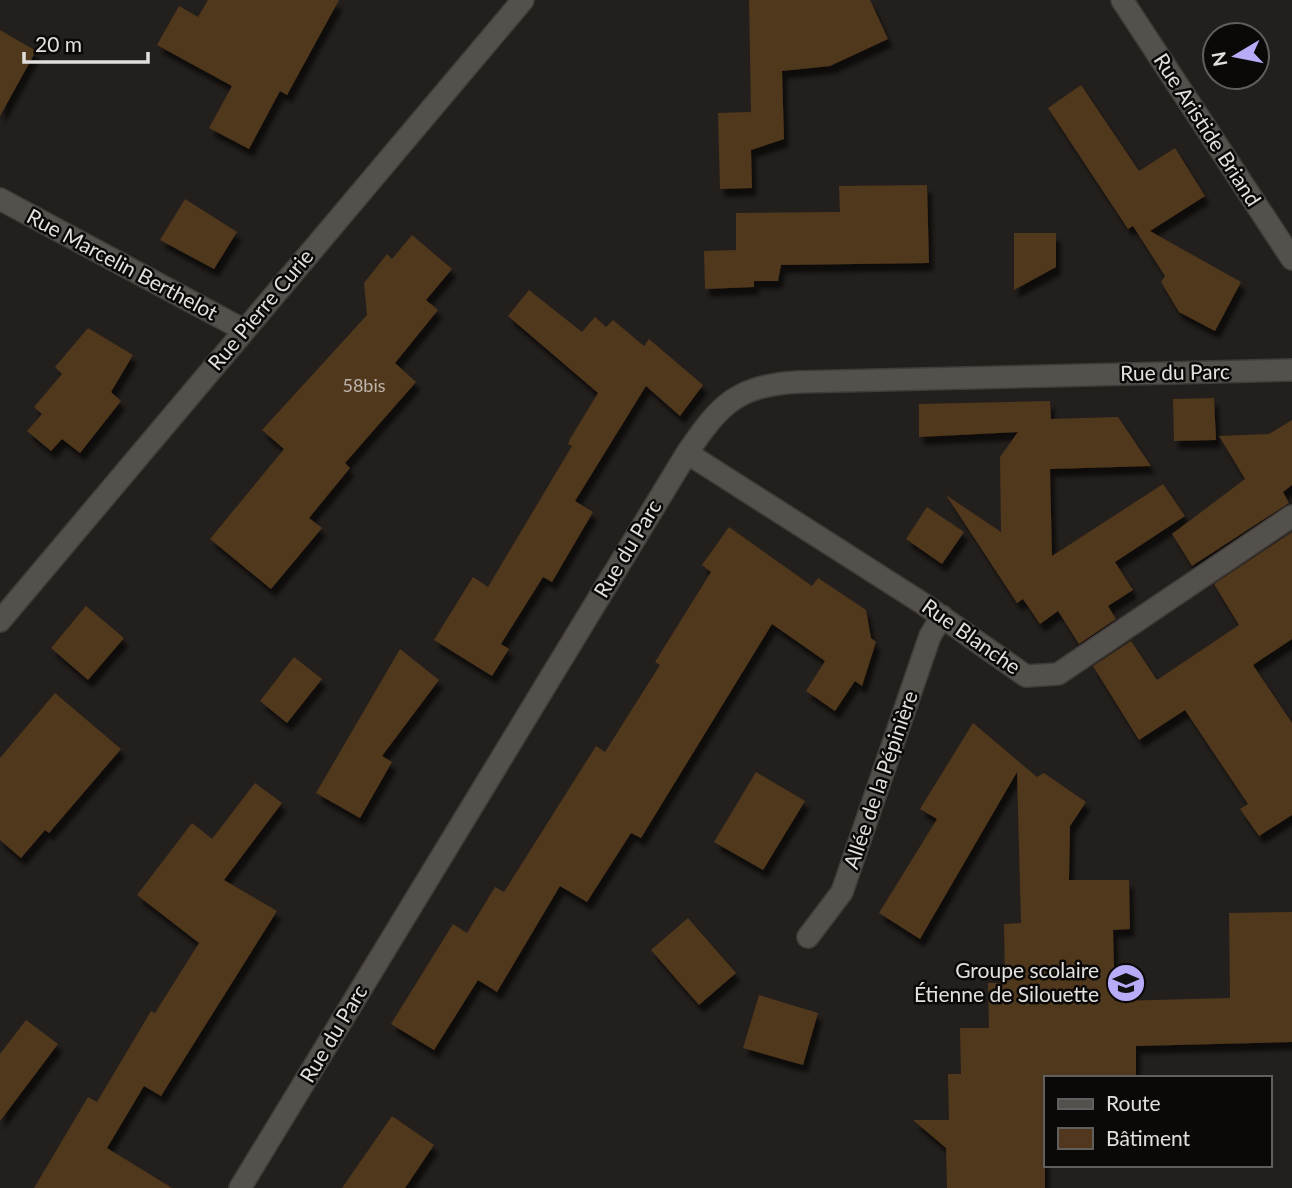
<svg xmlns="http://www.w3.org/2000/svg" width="1292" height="1188" font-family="Lato,sans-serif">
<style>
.building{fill:#50371d;filter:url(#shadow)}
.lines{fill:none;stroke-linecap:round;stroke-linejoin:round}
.street-casing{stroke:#3f3c3a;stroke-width:24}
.street{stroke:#54504c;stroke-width:21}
.labels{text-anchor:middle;stroke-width:5;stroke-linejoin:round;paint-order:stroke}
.number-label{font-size:18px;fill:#beb5ad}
.street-label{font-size:21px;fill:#e2dfdd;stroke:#0b0908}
.poi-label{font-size:21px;fill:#e2dfdd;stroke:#0b0908;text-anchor:end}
</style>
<defs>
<filter id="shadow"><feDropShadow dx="4.5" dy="8" stdDeviation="2" flood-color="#0009"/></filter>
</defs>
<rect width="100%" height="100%" fill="#231f1c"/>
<!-- building -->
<path class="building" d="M 208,0 L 339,0 L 287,95 L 280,91 L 249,149 L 209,128 L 232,86 L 157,45 L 179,6 L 198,17 Z
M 749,0 L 870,0 L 888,39 L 830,66 L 782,71 L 784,139 L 751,150 L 752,188 L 720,189 L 718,113 L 751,112 Z
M 0,30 L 36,51 L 0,116 Z
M 1081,85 L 1139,171 L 1175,148 L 1205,196 L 1150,231 L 1241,282 L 1215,331 L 1179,312 L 1161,282 L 1165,276 L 1133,226 L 1128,229 L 1048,108 Z
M 927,185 L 929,263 L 781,265 L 778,281 L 754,281 L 754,287 L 705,289 L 704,251 L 736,250 L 736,213 L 840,212 L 839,186 Z
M 185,199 L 237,232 L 214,269 L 160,240 Z
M 1014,233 L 1056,233 L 1056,267 L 1014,290 Z
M 412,235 L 452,269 L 426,300 L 438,310 L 395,363 L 416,382 L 345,463 L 350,468 L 309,518 L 322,528 L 271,589 L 210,539 L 284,449 L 262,430 L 367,315 L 364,283 L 387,254 L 392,259 Z
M 529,290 L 582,332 L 595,317 L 606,327 L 613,320 L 644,346 L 649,339 L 703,385 L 680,416 L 646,386 L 575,501 L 593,512 L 552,582 L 543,577 L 501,644 L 509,649 L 492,676 L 434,640 L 473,577 L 488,587 L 572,446 L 568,444 L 570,439 L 598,393 L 508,316 Z
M 88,328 L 133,355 L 111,392 L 121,401 L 80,453 L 62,439 L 51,451 L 27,431 L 42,414 L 34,407 L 62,374 L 55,367 Z
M 1214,398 L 1216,440 L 1174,441 L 1173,399 Z
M 1050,401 L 1051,419 L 1118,417 L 1151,466 L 1050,469 L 1052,556 L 1163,484 L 1185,516 L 1115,562 L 1133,590 L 1108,606 L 1116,619 L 1079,644 L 1058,611 L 1040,624 L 1023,599 L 1017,603 L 946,495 L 1001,532 L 1000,457 L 1018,432 L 919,437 L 919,404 Z
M 1292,420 L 1292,485 L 1283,492 L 1289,503 L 1192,566 L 1172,534 L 1245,479 L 1219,436 L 1269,434 Z
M 927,507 L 964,532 L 942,564 L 906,539 Z
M 729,527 L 812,586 L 818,578 L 866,610 L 871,638 L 876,642 L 862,686 L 855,681 L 835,711 L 806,691 L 825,661 L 772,624 L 641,838 L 631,833 L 587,902 L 560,886 L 497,992 L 478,980 L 434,1050 L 391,1024 L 453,924 L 467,933 L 495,887 L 504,892 L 596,746 L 605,752 L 660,665 L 655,662 L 711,572 L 702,565 Z
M 1292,532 L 1292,639 L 1253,665 L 1292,723 L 1292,815 L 1259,836 L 1240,809 L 1248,804 L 1185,710 L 1139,740 L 1093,666 L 1131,641 L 1157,680 L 1239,625 L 1214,584 Z
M 86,606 L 124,638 L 88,680 L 51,648 Z
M 400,649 L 439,680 L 382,756 L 392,762 L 360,818 L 316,793 Z
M 294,657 L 322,679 L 287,723 L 260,701 Z
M 55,693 L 121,749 L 49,833 L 45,830 L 21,858 L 0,840 L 0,758 Z
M 973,723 L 1037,777 L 1044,773 L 1086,802 L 1070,826 L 1069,880 L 1129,880 L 1130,929 L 1113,930 L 1115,1001 L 1230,998 L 1229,913 L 1292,912 L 1292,1042 L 1136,1046 L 1136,1078 L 1045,1078 L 1045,1188 L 947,1188 L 946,1148 L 913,1120 L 949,1120 L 948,1074 L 961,1074 L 960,1028 L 989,1028 L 988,983 L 1005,983 L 1004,924 L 1021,923 L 1017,772 L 920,939 L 879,913 L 937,819 L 920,809 Z
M 756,772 L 805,801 L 763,870 L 714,842 Z
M 255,783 L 282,803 L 224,880 L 277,911 L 161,1096 L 144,1086 L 107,1148 L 172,1188 L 34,1188 L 88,1097 L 97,1102 L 151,1011 L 155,1013 L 199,943 L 137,895 L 192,823 L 212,839 Z
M 688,918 L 736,973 L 699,1005 L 651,950 Z
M 759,995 L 818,1013 L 803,1065 L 743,1048 Z
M 26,1020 L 58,1044 L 0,1121 L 0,1054 Z
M 392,1116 L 434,1145 L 405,1188 L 342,1188 Z"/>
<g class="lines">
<!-- street casing -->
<g class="street-casing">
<path id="street" d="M 1122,0 L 1292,259
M 0,199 L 244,330
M 687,453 L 922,603 L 1026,676 L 1058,674 L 1292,516
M 0,621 L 523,0
M 808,937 L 842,892 L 930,636 L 942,616
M 240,1188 L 687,453 C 721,403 737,386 798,382 L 1292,370"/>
</g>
<!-- street -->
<use href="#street" class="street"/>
</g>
<!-- icons -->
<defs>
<g id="school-disc" transform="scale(2.0125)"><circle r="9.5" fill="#b8abf7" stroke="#0b0908"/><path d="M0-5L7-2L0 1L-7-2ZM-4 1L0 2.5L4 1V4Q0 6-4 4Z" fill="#111"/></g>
</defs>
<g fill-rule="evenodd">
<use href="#school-disc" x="1126" y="983"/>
</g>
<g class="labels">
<!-- number labels -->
<g class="number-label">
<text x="364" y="392">58bis</text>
</g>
<!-- street labels -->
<g class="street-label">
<text transform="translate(1207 130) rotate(57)" y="7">Rue Aristide Briand</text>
<text transform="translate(122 265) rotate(28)" y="7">Rue Marcelin Berthelot</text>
<text transform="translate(261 310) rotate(-50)" y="7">Rue Pierre Curie</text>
<text transform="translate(1175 373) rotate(-1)" y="7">Rue du Parc</text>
<text transform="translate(628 549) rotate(-59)" y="7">Rue du Parc</text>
<text transform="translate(971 637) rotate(35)" y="7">Rue Blanche</text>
<text transform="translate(881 780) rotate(-71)" y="7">Allée de la Pépinière</text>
<text transform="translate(334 1034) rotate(-59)" y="7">Rue du Parc</text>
</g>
<!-- poi labels -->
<g class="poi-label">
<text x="1099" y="978">Groupe scolaire<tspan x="1099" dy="24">Étienne de Silouette</tspan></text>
</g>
</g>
<!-- legend -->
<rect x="1044" y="1076" width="228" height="91" fill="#0b0908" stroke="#615f5d" stroke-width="2"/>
<rect x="1058" y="1099" width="35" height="10" fill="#54504c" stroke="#615f5d" stroke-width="2"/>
<text x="1106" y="1111" font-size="21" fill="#e2dfdd">Route</text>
<rect x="1058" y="1128" width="35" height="21" fill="#50371d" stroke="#615f5d" stroke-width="2"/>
<text x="1106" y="1146" font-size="21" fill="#e2dfdd">Bâtiment</text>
<!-- north arrow -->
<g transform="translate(1236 56) rotate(260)"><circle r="33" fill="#0b0908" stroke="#615f5d" stroke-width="2"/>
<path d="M0-5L12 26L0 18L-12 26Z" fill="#b8abf7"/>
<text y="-10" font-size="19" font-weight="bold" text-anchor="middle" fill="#e2dfdd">N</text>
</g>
<!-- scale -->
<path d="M24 52v10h124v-10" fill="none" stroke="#e2dfdd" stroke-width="3.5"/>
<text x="35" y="52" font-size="21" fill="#e2dfdd" stroke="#0b0908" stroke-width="5" paint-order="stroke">20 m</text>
</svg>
